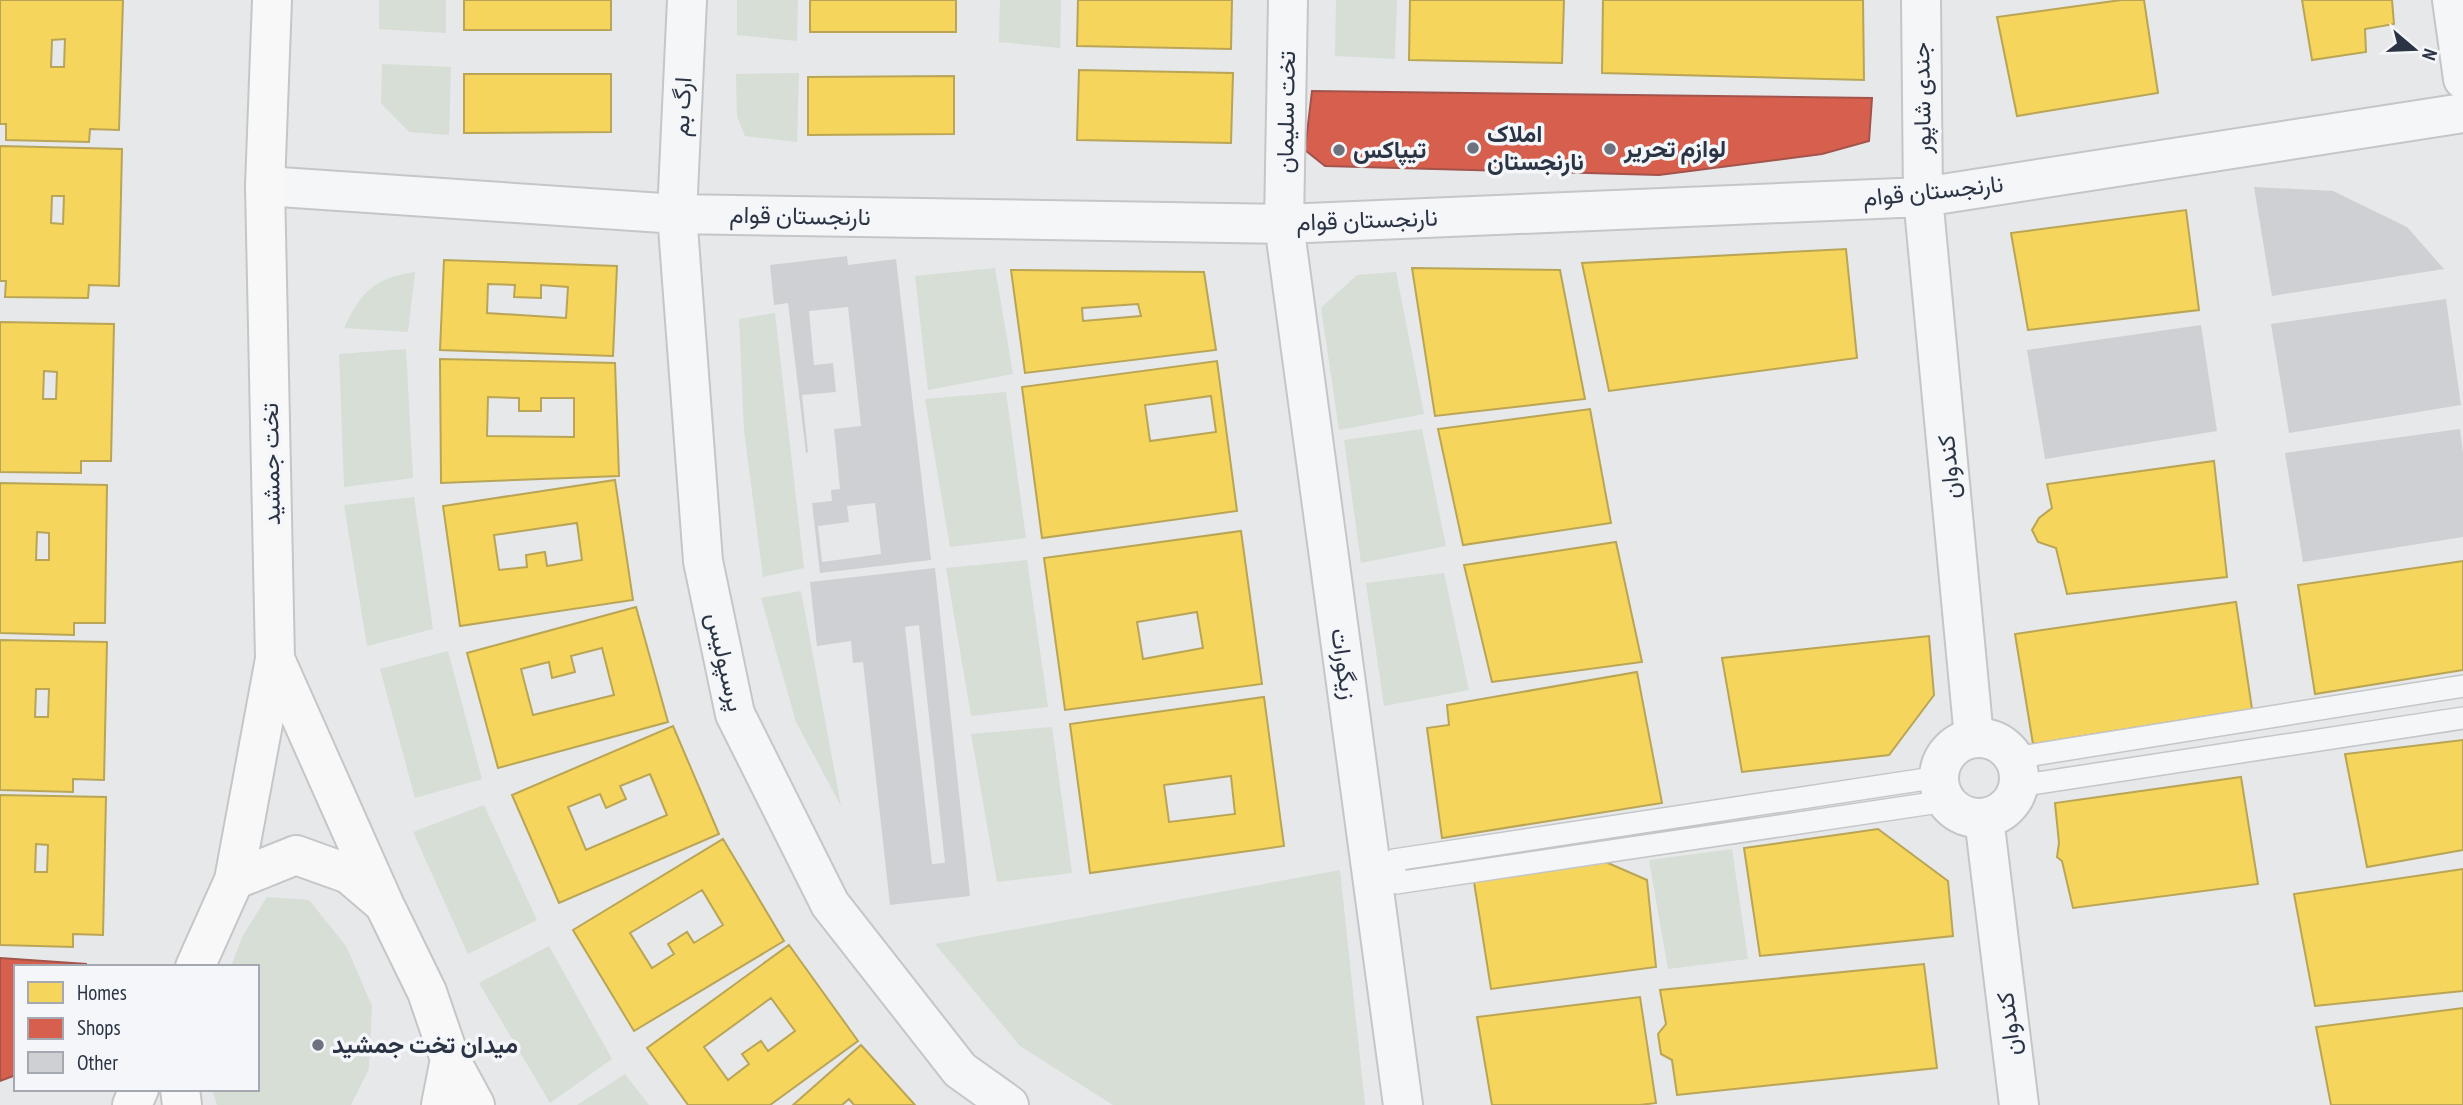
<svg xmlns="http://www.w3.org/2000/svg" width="2463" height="1105" font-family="'PT Sans Narrow',Vazirmatn,sans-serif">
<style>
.green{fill:#d6ded6}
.homes{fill:#f6d55c;stroke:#b9a555;stroke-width:2;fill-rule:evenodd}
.shops{fill:#d6604d;stroke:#a3534b;stroke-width:2}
.building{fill:#ced0d3;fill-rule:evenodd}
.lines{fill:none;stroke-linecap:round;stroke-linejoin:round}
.lane-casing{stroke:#c4c6c8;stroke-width:24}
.street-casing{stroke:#c4c6c8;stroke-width:42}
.secondary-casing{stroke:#c4c6c8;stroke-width:42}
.lane{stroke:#f5f6f7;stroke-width:21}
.street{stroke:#f5f6f7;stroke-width:38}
.secondary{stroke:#f8f8f8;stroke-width:38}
.poi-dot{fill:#6c737f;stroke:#f4f6f9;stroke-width:2.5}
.labels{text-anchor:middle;stroke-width:7;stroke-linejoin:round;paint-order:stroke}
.street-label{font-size:24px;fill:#2b3445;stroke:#f4f6f9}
.poi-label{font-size:24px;font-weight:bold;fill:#2b3445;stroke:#f4f6f9;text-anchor:start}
</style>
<rect width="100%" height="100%" fill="#e6e8ea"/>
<!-- green -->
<path class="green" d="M 379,0 L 446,0 L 446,33 L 379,29 Z
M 737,0 L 798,0 L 797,41 L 737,35 Z
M 1000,0 L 1061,0 L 1060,48 L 999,42 Z
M 1336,0 L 1397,0 L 1395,59 L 1335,56 Z
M 382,64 L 451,67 L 449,135 L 409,132 L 381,103 Z
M 799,73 L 797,142 L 745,136 L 737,116 L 736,74 Z
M 995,268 L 1013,374 L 928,390 L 915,276 Z
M 415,272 L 408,332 L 344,328 C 361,292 374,278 415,272 Z
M 1396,272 L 1424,414 L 1339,430 L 1321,308 L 1357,275 Z
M 775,313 L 804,568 L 763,577 L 744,430 L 739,319 Z
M 406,349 L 413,478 L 344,487 L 339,354 Z
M 1006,392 L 1026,538 L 950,547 L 925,399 Z
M 1422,429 L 1446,546 L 1361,563 L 1344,440 Z
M 414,497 L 433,629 L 367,646 L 344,505 Z
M 1027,560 L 1048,707 L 971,716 L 946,568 Z
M 1444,573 L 1469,690 L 1384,706 L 1366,583 Z
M 801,591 L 841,806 L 796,722 L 761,598 Z
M 448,651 L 482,779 L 415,798 L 380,669 Z
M 1052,727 L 1072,873 L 997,882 L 971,734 Z
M 484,805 L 537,920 L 468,954 L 413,832 Z
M 1732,849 L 1748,959 L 1668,969 L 1649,860 Z
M 1340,870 L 1365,1105 L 1113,1105 L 1020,1046 L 935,944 Z
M 267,897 L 309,900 L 346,946 L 372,1006 L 369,1069 L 351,1105 L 217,1105 L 212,1089 L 257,1089 L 257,967 L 231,967 L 242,937 Z
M 549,946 L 612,1059 L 550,1103 L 479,983 Z
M 625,1074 L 649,1105 L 577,1105 Z"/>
<!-- homes -->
<path class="homes" d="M 0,0 L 123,0 L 119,130 L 90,129 L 89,142 L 6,140 L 6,124 L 0,124 ZM 65,39 L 64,67 L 51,67 L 52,40 Z
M 464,0 L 611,0 L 611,30 L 464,30 Z
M 810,0 L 956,0 L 956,32 L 810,32 Z
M 1078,0 L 1232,0 L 1231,49 L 1077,46 Z
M 1410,0 L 1564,0 L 1562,63 L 1409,60 Z
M 1603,0 L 1863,0 L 1864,80 L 1602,73 Z
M 2121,0 L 2144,0 L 2158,93 L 2017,116 L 1997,17 Z
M 2302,0 L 2392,0 L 2394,24 L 2365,29 L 2366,52 L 2312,60 Z
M 1079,70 L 1233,73 L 1231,143 L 1077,140 Z
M 464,74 L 611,74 L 611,132 L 464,133 Z
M 954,76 L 954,134 L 808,135 L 808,77 Z
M 0,146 L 122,149 L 119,286 L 89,285 L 88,298 L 5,297 L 6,281 L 0,281 ZM 52,196 L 64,196 L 63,224 L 51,223 Z
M 2186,210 L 2199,310 L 2028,330 L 2011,233 Z
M 1846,249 L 1857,358 L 1609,391 L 1582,263 Z
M 444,260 L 617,266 L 613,356 L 440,350 ZM 488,284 L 515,285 L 514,297 L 541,298 L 541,285 L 568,287 L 566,318 L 487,313 Z
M 1412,268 L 1560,270 L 1585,399 L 1435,416 Z
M 1011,270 L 1204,272 L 1216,350 L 1025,373 ZM 1138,304 L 1141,316 L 1083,321 L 1082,308 Z
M 0,322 L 114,324 L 111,461 L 81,461 L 81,473 L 0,472 ZM 44,371 L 57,372 L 56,399 L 43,399 Z
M 440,359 L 615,363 L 619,476 L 441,483 ZM 488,397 L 519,398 L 519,411 L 541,411 L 541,398 L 574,398 L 574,437 L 487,436 Z
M 1217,361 L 1237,511 L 1042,538 L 1022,387 ZM 1211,396 L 1216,432 L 1150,441 L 1145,405 Z
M 1590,409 L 1611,523 L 1463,545 L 1438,429 Z
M 2214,461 L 2227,577 L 2067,594 L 2056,548 L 2038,542 L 2032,530 L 2039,518 L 2052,508 L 2047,484 Z
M 615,480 L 633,600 L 460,626 L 443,506 ZM 577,523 L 582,560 L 547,566 L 545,552 L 526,555 L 527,567 L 499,570 L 494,535 Z
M 0,483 L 107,485 L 105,623 L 74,623 L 74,635 L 0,633 ZM 37,532 L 49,533 L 49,560 L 36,560 Z
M 1241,531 L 1262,684 L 1065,710 L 1044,558 ZM 1197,612 L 1203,648 L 1143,659 L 1137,622 Z
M 1616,542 L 1642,662 L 1492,682 L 1464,565 Z
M 2463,561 L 2463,670 L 2315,694 L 2298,585 Z
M 2236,602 L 2252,709 L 2033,744 L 2015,634 Z
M 636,607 L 668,722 L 498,768 L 467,653 ZM 602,648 L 614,695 L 533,715 L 521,669 L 549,662 L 552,678 L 575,672 L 571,656 Z
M 1929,636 L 1934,695 L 1889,755 L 1742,772 L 1722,658 Z
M 0,640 L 107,642 L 104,780 L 73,779 L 73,792 L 0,790 ZM 36,689 L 49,689 L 48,717 L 35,717 Z
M 1637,672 L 1662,803 L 1442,838 L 1427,728 L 1449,725 L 1447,705 Z
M 1264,697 L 1284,846 L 1090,873 L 1070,724 ZM 1231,776 L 1235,814 L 1169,822 L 1164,785 Z
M 673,726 L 719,834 L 559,903 L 512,795 ZM 650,774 L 667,815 L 586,850 L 568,807 L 600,794 L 606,808 L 626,799 L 620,786 Z
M 2463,740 L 2463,850 L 2367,867 L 2345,754 Z
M 2241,777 L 2258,884 L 2073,908 L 2062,861 L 2057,857 L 2059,843 L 2055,803 Z
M 0,795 L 106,797 L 103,935 L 73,934 L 73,947 L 0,945 ZM 36,844 L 48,845 L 47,872 L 35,872 Z
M 1878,829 L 1948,881 L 1953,936 L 1760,956 L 1744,848 Z
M 723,839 L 784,941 L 634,1031 L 573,930 ZM 702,890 L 723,925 L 694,943 L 687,932 L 668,944 L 674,954 L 652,968 L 630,933 Z
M 1601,860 L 1647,880 L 1656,967 L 1491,989 L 1474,882 Z
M 2463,869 L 2463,991 L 2315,1006 L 2294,894 Z
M 789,945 L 858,1041 L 770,1105 L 688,1105 L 647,1048 ZM 771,998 L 795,1031 L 768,1051 L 761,1041 L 742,1054 L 749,1064 L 728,1080 L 704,1047 Z
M 1924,964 L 1937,1068 L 1677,1095 L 1672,1060 L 1661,1054 L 1658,1034 L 1666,1024 L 1660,990 Z
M 1640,997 L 1656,1103 L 1640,1105 L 1492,1105 L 1477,1017 Z
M 2463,1008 L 2463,1105 L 2331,1105 L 2316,1027 Z
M 861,1045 L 915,1105 L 854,1105 L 849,1099 L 842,1105 L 793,1105 Z"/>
<!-- shops -->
<path class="shops" d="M 1312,91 L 1872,98 L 1869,141 L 1822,154 L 1659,175 L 1325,166 L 1305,150 Z
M 0,958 L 86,964 L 86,967 L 16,967 L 16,1075 L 0,1081 Z"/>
<!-- building -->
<path class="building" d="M 2254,187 L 2333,191 L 2407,227 L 2444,269 L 2272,296 Z
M 847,256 L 848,265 L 896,259 L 931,560 L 820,573 L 812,503 L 832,501 L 831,490 L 840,489 L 834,429 L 861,426 L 848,307 L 809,311 L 814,365 L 833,363 L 836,392 L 802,395 L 808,452 L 806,453 L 788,303 L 774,305 L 770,265 ZM 875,503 L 881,554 L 822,562 L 818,526 L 849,522 L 847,506 Z
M 2446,299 L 2461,405 L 2289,433 L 2271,324 Z
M 2201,325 L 2217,431 L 2045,459 L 2027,350 Z
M 2460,429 L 2463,453 L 2463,537 L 2303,562 L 2285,453 Z
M 935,568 L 970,896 L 890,905 L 863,662 L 853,663 L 851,641 L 817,646 L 810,582 ZM 919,625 L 945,863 L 932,864 L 905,627 Z"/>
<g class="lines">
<!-- lane casing -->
<g class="lane-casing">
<path id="lane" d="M 2014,758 L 2463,686
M 1939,777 L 1394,860 L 1396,883 L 1946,801
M 2018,786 L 2463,718"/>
</g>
<!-- street casing -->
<g class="street-casing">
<path id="street" d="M 687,0 L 677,214 L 703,561 L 735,714 L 830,904 L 960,1070 L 1009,1105
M 1288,0 L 1284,224 L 1403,1105
M 1921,0 L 1923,197 L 1974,738
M 2452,0 L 2463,79
M 265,186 L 677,214 L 1284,224 L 1923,197 L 2463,113
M1939 778a40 40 0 1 1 80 0a40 40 0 1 1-80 0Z
M 1984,818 L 2019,1105"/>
</g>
<!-- secondary casing -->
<g class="secondary-casing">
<path id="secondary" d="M 272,0 L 265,186 L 275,659 L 384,904
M 234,880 L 296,855 L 349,874 L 384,904 L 427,992 L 450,1059 L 441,1105
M 195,967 L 234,880 L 275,659
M 450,1059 L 475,1105
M 180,1089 L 182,1105
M 132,1105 L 139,1089"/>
</g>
<!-- lane -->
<use href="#lane" class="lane"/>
<!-- street -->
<use href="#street" class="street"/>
<!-- secondary -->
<use href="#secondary" class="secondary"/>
</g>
<!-- markers -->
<g class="poi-dot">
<circle cx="1473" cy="148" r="7"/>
<circle cx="1610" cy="149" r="7"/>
<circle cx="1339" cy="150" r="7"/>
<circle cx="318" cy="1045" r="7"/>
</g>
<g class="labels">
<!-- street labels -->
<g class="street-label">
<text transform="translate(1922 98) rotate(-91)" y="8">جندی شاپور</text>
<text transform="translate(682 107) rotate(-87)" y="8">ارگ بم</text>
<text transform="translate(1286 112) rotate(-89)" y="8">تخت سلیمان</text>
<text transform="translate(1933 191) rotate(-6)" y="8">نارنجستان قوام</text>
<text transform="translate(800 216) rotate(1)" y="8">نارنجستان قوام</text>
<text transform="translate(1367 220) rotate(-2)" y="8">نارنجستان قوام</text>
<text transform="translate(271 464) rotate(-91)" y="8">تخت جمشید</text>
<text transform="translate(1949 467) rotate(-95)" y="8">کندوان</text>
<text transform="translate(725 662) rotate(77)" y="8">پرسپولیس</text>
<text transform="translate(1344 664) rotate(82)" y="8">زیگورات</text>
<text transform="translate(2009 1024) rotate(-97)" y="8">کندوان</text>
</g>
<!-- poi labels -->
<g class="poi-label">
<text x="1487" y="142">املاک<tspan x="1487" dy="28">نارنجستان</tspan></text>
<text x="1624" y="157">لوازم تحریر</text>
<text x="1353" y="158">تیپاکس</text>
<text x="332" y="1053">میدان تخت جمشید</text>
</g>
</g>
<!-- legend -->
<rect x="14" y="965" width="245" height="126" fill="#f4f6f9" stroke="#a4a8b1" stroke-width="2"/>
<rect x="28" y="982" width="35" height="21" fill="#f6d55c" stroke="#a4a8b1" stroke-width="2"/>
<text x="77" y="1000" font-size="21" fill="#2b3445">Homes</text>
<rect x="28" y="1018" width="35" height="21" fill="#d6604d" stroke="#a4a8b1" stroke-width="2"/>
<text x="77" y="1035" font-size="21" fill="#2b3445">Shops</text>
<rect x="28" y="1052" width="35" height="21" fill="#ced0d3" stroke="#a4a8b1" stroke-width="2"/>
<text x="77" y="1070" font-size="21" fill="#2b3445">Other</text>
<!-- north arrow -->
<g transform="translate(2414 49) rotate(109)" stroke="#f4f6f9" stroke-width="5" paint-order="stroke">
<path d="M0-5L12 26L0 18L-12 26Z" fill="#2b3445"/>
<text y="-10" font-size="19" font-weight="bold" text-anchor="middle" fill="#2b3445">N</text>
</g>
</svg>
